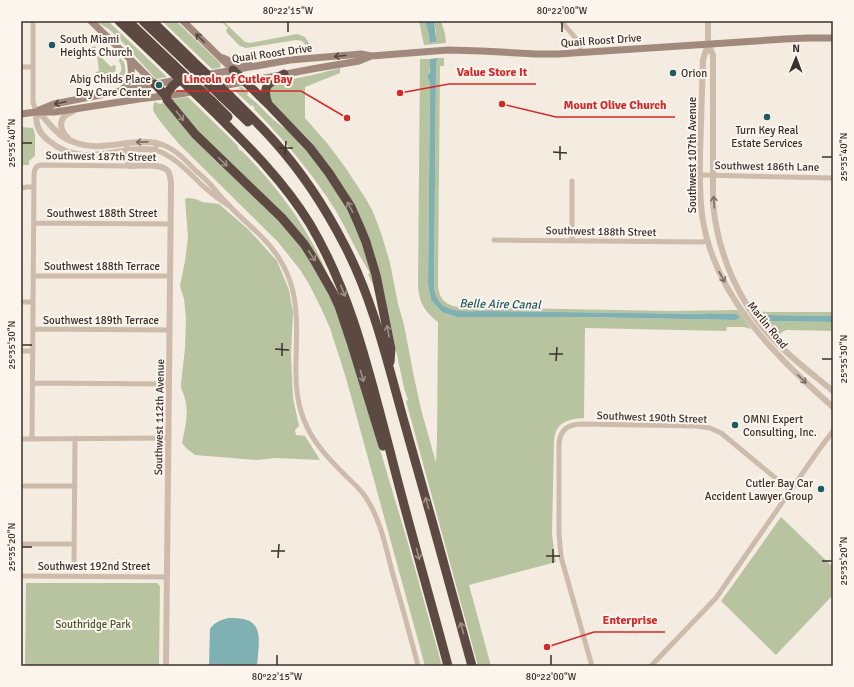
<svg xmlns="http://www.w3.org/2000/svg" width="854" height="687" font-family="Signika,sans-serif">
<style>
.green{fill:#b8c4a0}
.water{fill:#7fb0b2}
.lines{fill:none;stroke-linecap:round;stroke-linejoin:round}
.minor{stroke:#cdbbac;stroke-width:5}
.tertiary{stroke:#cdbbac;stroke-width:6}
.secondary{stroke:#a18a7d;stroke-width:7}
.motorway{stroke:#5c4a42;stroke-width:9}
.motorway-bridge{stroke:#5c4a42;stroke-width:9}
.oneway{stroke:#544640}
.oneway2{stroke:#9c8e87}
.oneway3{stroke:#7d6f65}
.ticks{fill:none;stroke:#3b302b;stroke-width:1.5}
.poi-dot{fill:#1f5a5e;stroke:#fbf5ee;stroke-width:1.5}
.labels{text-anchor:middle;stroke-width:4;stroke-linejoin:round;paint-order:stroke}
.poi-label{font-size:11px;fill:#3b302b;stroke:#fbf5ee;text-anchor:start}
.street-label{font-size:11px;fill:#3b302b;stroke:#fbf5ee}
.park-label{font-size:11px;fill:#4a5a2e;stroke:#fbf5ee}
.water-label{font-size:12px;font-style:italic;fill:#1f5a5e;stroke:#fbf5ee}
.leader{fill:none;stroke:#d62828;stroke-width:1.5}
.callout-dot{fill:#d62828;stroke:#fbf5ee;stroke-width:1.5}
.callout-label{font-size:12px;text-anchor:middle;font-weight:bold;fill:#d62828;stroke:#fbf5ee;stroke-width:4;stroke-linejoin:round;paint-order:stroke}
.neatline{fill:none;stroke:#3b302b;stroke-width:1.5}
.ticks-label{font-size:10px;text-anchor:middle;fill:#3b302b}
</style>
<rect width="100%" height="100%" fill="#f4ebe1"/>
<!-- green -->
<path class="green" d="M 96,21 L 108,21 L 167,77 L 156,79 C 141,63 127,46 111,31 C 107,27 100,25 96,21 Z
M 162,21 L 176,21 L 221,64 L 220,65 L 221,66 L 219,68 L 212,69 Z
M 221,21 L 223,21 L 245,42 L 250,43 L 297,34 L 305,37 L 311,46 L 309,47 L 308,48 L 302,41 L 296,40 L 246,48 L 240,46 L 227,33 L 226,30 L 228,28 Z
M 419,21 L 425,21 L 429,35 L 431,43 L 436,42 L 436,32 L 434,21 L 441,21 L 445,34 L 446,43 L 424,45 Z
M 94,46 L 96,47 L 94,50 L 111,67 L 114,65 L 115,65 L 116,68 L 115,72 L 101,75 L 96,74 L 96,72 L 99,71 L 97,54 L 92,54 L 91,48 Z
M 120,58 C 126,62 126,71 124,77 L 123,77 L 122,78 L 123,79 L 117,85 L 115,84 L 114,81 L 116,79 L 116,77 C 122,73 123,68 119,61 Z
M 437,58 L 444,58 L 444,66 L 440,66 L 438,282 C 438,297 444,306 460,307 L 671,311 L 738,310 L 751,329 L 744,327 L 727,327 L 726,331 L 585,328 L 584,418 C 568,419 556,422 554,440 L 552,534 L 554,551 L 556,562 L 469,585 L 491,666 L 478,666 L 406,401 L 408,400 L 404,388 L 389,317 L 359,218 L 268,97 L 270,87 L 277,82 L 313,75 L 340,68 L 340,73 L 305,87 L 305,118 L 327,143 L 345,167 L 366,199 L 372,210 L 377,222 L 382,236 L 390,263 L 398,304 L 404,325 L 414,377 L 421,409 L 436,463 L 437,439 L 438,322 C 424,311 419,302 418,285 L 420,59 L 430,59 C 430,65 431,71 427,76 L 430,83 L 428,269 L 428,285 L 431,300 L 442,312 L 444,313 L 457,317 L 580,317 L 736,320 L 739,318 L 739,316 L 736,314 L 713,314 L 711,313 L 706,314 L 487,311 L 484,310 C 463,313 436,314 434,286 L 436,70 Z
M 240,87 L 242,87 L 248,93 L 247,95 C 259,104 268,116 280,125 C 283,128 287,129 291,131 L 333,181 L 360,232 L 376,291 L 368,274 L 370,273 C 357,253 348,232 336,211 C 313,174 285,141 254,109 L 255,108 L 252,105 L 251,106 L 234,90 L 238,89 L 242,92 L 239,89 Z
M 188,97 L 237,145 L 240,151 L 241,150 C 277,186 310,230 329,278 L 317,260 L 206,142 L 172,101 L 172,99 Z
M 154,102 L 161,104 L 162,103 L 165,104 L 288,228 L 322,278 L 342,322 L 407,540 L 442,666 L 425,666 L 346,378 L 330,328 L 321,308 L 310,286 L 301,271 L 278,242 L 181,146 C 175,139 154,116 153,109 C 153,106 154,104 154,102 Z
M 21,127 L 33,128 L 35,135 L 35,156 L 29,161 L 29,165 L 21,165 Z
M 188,198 L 196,199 L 202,202 L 219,204 L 248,229 L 277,261 L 289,290 L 293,312 L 291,356 L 293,398 L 299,426 L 295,430 L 296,435 L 305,436 L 320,460 L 276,458 L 257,460 L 195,455 L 186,448 L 182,443 C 185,428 189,414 185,399 C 184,392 181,392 181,384 L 185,348 L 186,318 L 184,299 L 180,286 L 185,261 L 188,237 L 185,199 Z
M 754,311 L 766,312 L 833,312 L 833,316 L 766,315 L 763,318 L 765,322 L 773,321 L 833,322 L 833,331 L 787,330 C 781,331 780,336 775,338 Z
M 781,517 L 833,567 L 833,595 L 776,655 L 721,601 L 732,586 Z
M 26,583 L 157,583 L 160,586 L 160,588 L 159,666 L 25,666 Z"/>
<!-- water -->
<path class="water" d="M 425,21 L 434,21 L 436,37 L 436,42 L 430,43 L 429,35 Z
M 437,58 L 436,70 L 434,286 C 436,311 457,312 477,311 C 481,311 483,310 487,311 L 706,314 L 711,313 L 713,314 L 736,314 L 739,316 L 739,318 L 736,320 L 580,317 L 457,317 L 444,313 L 442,312 L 431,300 L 428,285 L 430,83 L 427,76 L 430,72 L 430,59 Z
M 766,315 L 833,316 L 833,322 L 773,321 L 768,321 L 766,322 L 763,318 Z
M 229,618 C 266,616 259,639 257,666 L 209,666 L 210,629 C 215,622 220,620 229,618 Z"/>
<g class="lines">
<!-- minor -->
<path class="minor" d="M 33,21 L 33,102 L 36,112
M 561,21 L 578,41 L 580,46 L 580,53
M 21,67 L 33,67
M 700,175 L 833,178
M 21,188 L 27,187 L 34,187
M 229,206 C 220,200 212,194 204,187 C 189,173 175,156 155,150 L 157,143 C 174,147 184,159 196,171 C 201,175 205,179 210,184 C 215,189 219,195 224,200 C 242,221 266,236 280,260 C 290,276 295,295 296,313 C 299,349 290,385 304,420 C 313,443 329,459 346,476 C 354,484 363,491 368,501 C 381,522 386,548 392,571 C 401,603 410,634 418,666
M 34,223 L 170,224
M 494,240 L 702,242 L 707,241
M 572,241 L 572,181
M 33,276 L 170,276
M 21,302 L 33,302
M 33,329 L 170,330
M 21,351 L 33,351
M 32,383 L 169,384
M 21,439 L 169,438
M 32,439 L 34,177 C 34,172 34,166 41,165 L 129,166
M 21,486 L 75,486
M 21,544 L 74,544
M 74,565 L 75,438
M 21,576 L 167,577
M 592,666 L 561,557 L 559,533 L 559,444 C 560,430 567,425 580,424 L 697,426 L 710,428 L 721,433 L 790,490
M 651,666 L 716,598 L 818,451 L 833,431"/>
<!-- tertiary -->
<path class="tertiary" d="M 708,21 L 708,44 L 713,55 L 713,203 C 718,257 741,308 779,345 C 796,362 815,376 833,391
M 708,44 L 703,60 C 702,91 701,123 700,154 C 700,177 699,199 703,221 C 716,298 777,358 833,407
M 36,112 C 36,125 38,132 49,141 C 85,170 117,144 155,150
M 36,112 C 39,114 43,116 45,119 C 51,126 56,132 63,137 C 66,139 70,141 74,142 C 102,153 128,138 157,143
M 68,138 C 61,132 58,121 66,115 C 69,113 72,112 75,110
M 127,143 L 129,166 C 139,166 161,163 168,171 C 170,175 171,179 171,184 L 166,666"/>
<!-- secondary -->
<path class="secondary" d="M 91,21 L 130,59 L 155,84
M 183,21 L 233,70
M 223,58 L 232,62 L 249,64
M 219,86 L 229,78 L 233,70
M 122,90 C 132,77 133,75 130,59
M 39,110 L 54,104 L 182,79 L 290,60 L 361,54 L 371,56
M 21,114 L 36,112 L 55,112 L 139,99 L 180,94 L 312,69 L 359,61 L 371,56 L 448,50 L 482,51 L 536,54 L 558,54 L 785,39 L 808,38 L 833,38"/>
<!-- motorway -->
<path class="motorway" d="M 119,21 L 165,65
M 128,21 L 173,64
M 143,21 L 188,64
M 152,21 L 193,61
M 233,70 L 268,104 L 310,148 L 329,173 L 351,207 L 359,225 L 366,242 L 376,275 L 391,349 L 390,362
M 155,84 L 166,96 L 167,100 L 195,134 L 282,218 L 304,244 L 313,258 L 333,293 L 339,306 L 351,342 L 383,446
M 166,96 C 170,87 174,84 182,79
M 230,96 C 245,111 260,125 274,141 C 302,172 326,209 345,246 C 374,302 388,365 405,425 C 428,505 450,586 472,666
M 222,97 L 248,122
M 213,102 L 228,117
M 205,103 C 243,141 282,178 310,224 C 352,295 369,372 390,451 C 408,523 429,594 448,666
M 268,104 C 261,85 269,83 284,74"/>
<!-- motorway-bridge -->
<path class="motorway-bridge" d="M 195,63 L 230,96
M 173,64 L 213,102
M 188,64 L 222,97
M 165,65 L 205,103"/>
</g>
<!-- one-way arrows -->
<defs><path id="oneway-shaft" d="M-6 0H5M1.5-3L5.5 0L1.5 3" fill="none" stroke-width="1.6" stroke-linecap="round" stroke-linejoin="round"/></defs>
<g class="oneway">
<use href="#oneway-shaft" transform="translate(200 38) rotate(-135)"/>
<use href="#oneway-shaft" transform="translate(340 56) rotate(174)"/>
<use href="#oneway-shaft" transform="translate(60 103) rotate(168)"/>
</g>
<g class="oneway2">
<use href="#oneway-shaft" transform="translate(180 116) rotate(52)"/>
<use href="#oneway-shaft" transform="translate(223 162) rotate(44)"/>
<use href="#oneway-shaft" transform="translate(350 207) rotate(-118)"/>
<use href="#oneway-shaft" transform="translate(312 256) rotate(56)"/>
<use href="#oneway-shaft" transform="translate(343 291) rotate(68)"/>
<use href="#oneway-shaft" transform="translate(388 331) rotate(-100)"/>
<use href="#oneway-shaft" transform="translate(362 376) rotate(74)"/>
<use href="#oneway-shaft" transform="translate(427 503) rotate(-106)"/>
<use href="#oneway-shaft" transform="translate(418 554) rotate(75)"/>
<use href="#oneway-shaft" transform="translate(462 628) rotate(-106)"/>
</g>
<g class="oneway3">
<use href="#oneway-shaft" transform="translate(142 142) rotate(179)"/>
<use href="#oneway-shaft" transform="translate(714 202) rotate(-94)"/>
<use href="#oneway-shaft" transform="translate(722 277) rotate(61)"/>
<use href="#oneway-shaft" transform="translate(802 379) rotate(45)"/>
</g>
<!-- ticks -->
<path class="ticks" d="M 288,32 L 288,22M 562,32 L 562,22M 22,143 L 32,143M 279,148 L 293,148M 553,152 L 567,153M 285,155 L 286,141M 822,157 L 832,157M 560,160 L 560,146M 22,345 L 32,345M 275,349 L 289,350M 549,354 L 563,354M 282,356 L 282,343M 822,359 L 832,359M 556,361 L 557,347M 22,547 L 32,547M 271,551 L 285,551M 546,556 L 560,556M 278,558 L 279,544M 822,561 L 832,561M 553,563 L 553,549M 277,665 L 277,655M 551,665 L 551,655"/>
<!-- markers -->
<g class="poi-dot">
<circle cx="52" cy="45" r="4"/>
<circle cx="673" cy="73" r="4"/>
<circle cx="159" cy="85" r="4"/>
<circle cx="767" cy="117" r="4"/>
<circle cx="735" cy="425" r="4"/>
<circle cx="821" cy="489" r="4"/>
</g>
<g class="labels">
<!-- poi labels -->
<g class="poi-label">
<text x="60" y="43">South Miami<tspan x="60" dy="13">Heights Church</tspan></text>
<text x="681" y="77">Orion</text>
<text x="151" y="83" text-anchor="end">Abig Childs Place<tspan x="151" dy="13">Day Care Center</tspan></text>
<text x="767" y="134" text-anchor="middle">Turn Key Real<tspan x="767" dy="13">Estate Services</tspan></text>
<text x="743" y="423">OMNI Expert<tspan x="743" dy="13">Consulting, Inc.</tspan></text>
<text x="813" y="487" text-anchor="end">Cutler Bay Car<tspan x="813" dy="13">Accident Lawyer Group</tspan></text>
</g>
<!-- street labels -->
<g class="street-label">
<text transform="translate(601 40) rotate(-4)" y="4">Quail Roost Drive</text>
<text transform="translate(272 53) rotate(-8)" y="4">Quail Roost Drive</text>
<text transform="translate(692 155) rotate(-90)" y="4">Southwest 107th Avenue</text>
<text transform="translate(101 156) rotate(1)" y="4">Southwest 187th Street</text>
<text transform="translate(767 166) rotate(1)" y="4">Southwest 186th Lane</text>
<text x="102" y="217">Southwest 188th Street</text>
<text transform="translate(601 231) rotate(1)" y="4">Southwest 188th Street</text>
<text x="102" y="270">Southwest 188th Terrace</text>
<text x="101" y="324">Southwest 189th Terrace</text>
<text transform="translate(768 325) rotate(51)" y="4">Marlin Road</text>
<text transform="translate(159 417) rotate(-89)" y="4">Southwest 112th Avenue</text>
<text transform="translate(652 417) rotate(2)" y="4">Southwest 190th Street</text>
<text x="94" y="570">Southwest 192nd Street</text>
</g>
<!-- park labels -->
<g class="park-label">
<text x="93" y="628">Southridge Park</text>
</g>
<!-- water labels -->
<g class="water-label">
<text transform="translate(500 304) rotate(1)" y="4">Belle Aire Canal</text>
</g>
</g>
<!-- callouts -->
<path class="leader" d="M400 93L449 84H536M347 118L301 91H176M502 104L556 117H675M547 647L594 632H665"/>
<g class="callout-dot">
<circle cx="400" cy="93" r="4"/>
<circle cx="347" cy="118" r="4"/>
<circle cx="502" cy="104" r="4"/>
<circle cx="547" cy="647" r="4"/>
</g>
<g class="callout-label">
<text x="492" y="76">Value Store It</text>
<text x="238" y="83">Lincoln of Cutler Bay</text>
<text x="615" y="109">Mount Olive Church</text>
<text x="630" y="624">Enterprise</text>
</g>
<!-- border -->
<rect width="854" height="687" fill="none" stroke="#fbf5ee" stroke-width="44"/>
<!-- north arrow -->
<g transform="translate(796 58) rotate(1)" stroke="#fbf5ee" stroke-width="3" paint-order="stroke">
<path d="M0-3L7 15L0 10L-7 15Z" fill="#3b302b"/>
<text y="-6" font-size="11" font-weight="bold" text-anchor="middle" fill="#3b302b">N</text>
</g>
<rect x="22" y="22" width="810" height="643" class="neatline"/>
<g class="ticks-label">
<text x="288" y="14">80°22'15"W</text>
<text x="562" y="14">80°22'00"W</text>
<text transform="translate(11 143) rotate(-90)" y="4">25°35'40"N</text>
<text transform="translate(843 157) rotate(-90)" y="4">25°35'40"N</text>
<text transform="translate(11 345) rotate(-90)" y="4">25°35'30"N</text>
<text transform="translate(843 359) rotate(-90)" y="4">25°35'30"N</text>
<text transform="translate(11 547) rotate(-90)" y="4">25°35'20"N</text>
<text transform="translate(843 561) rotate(-90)" y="4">25°35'20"N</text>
<text x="277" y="680">80°22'15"W</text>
<text x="551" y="680">80°22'00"W</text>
</g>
</svg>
